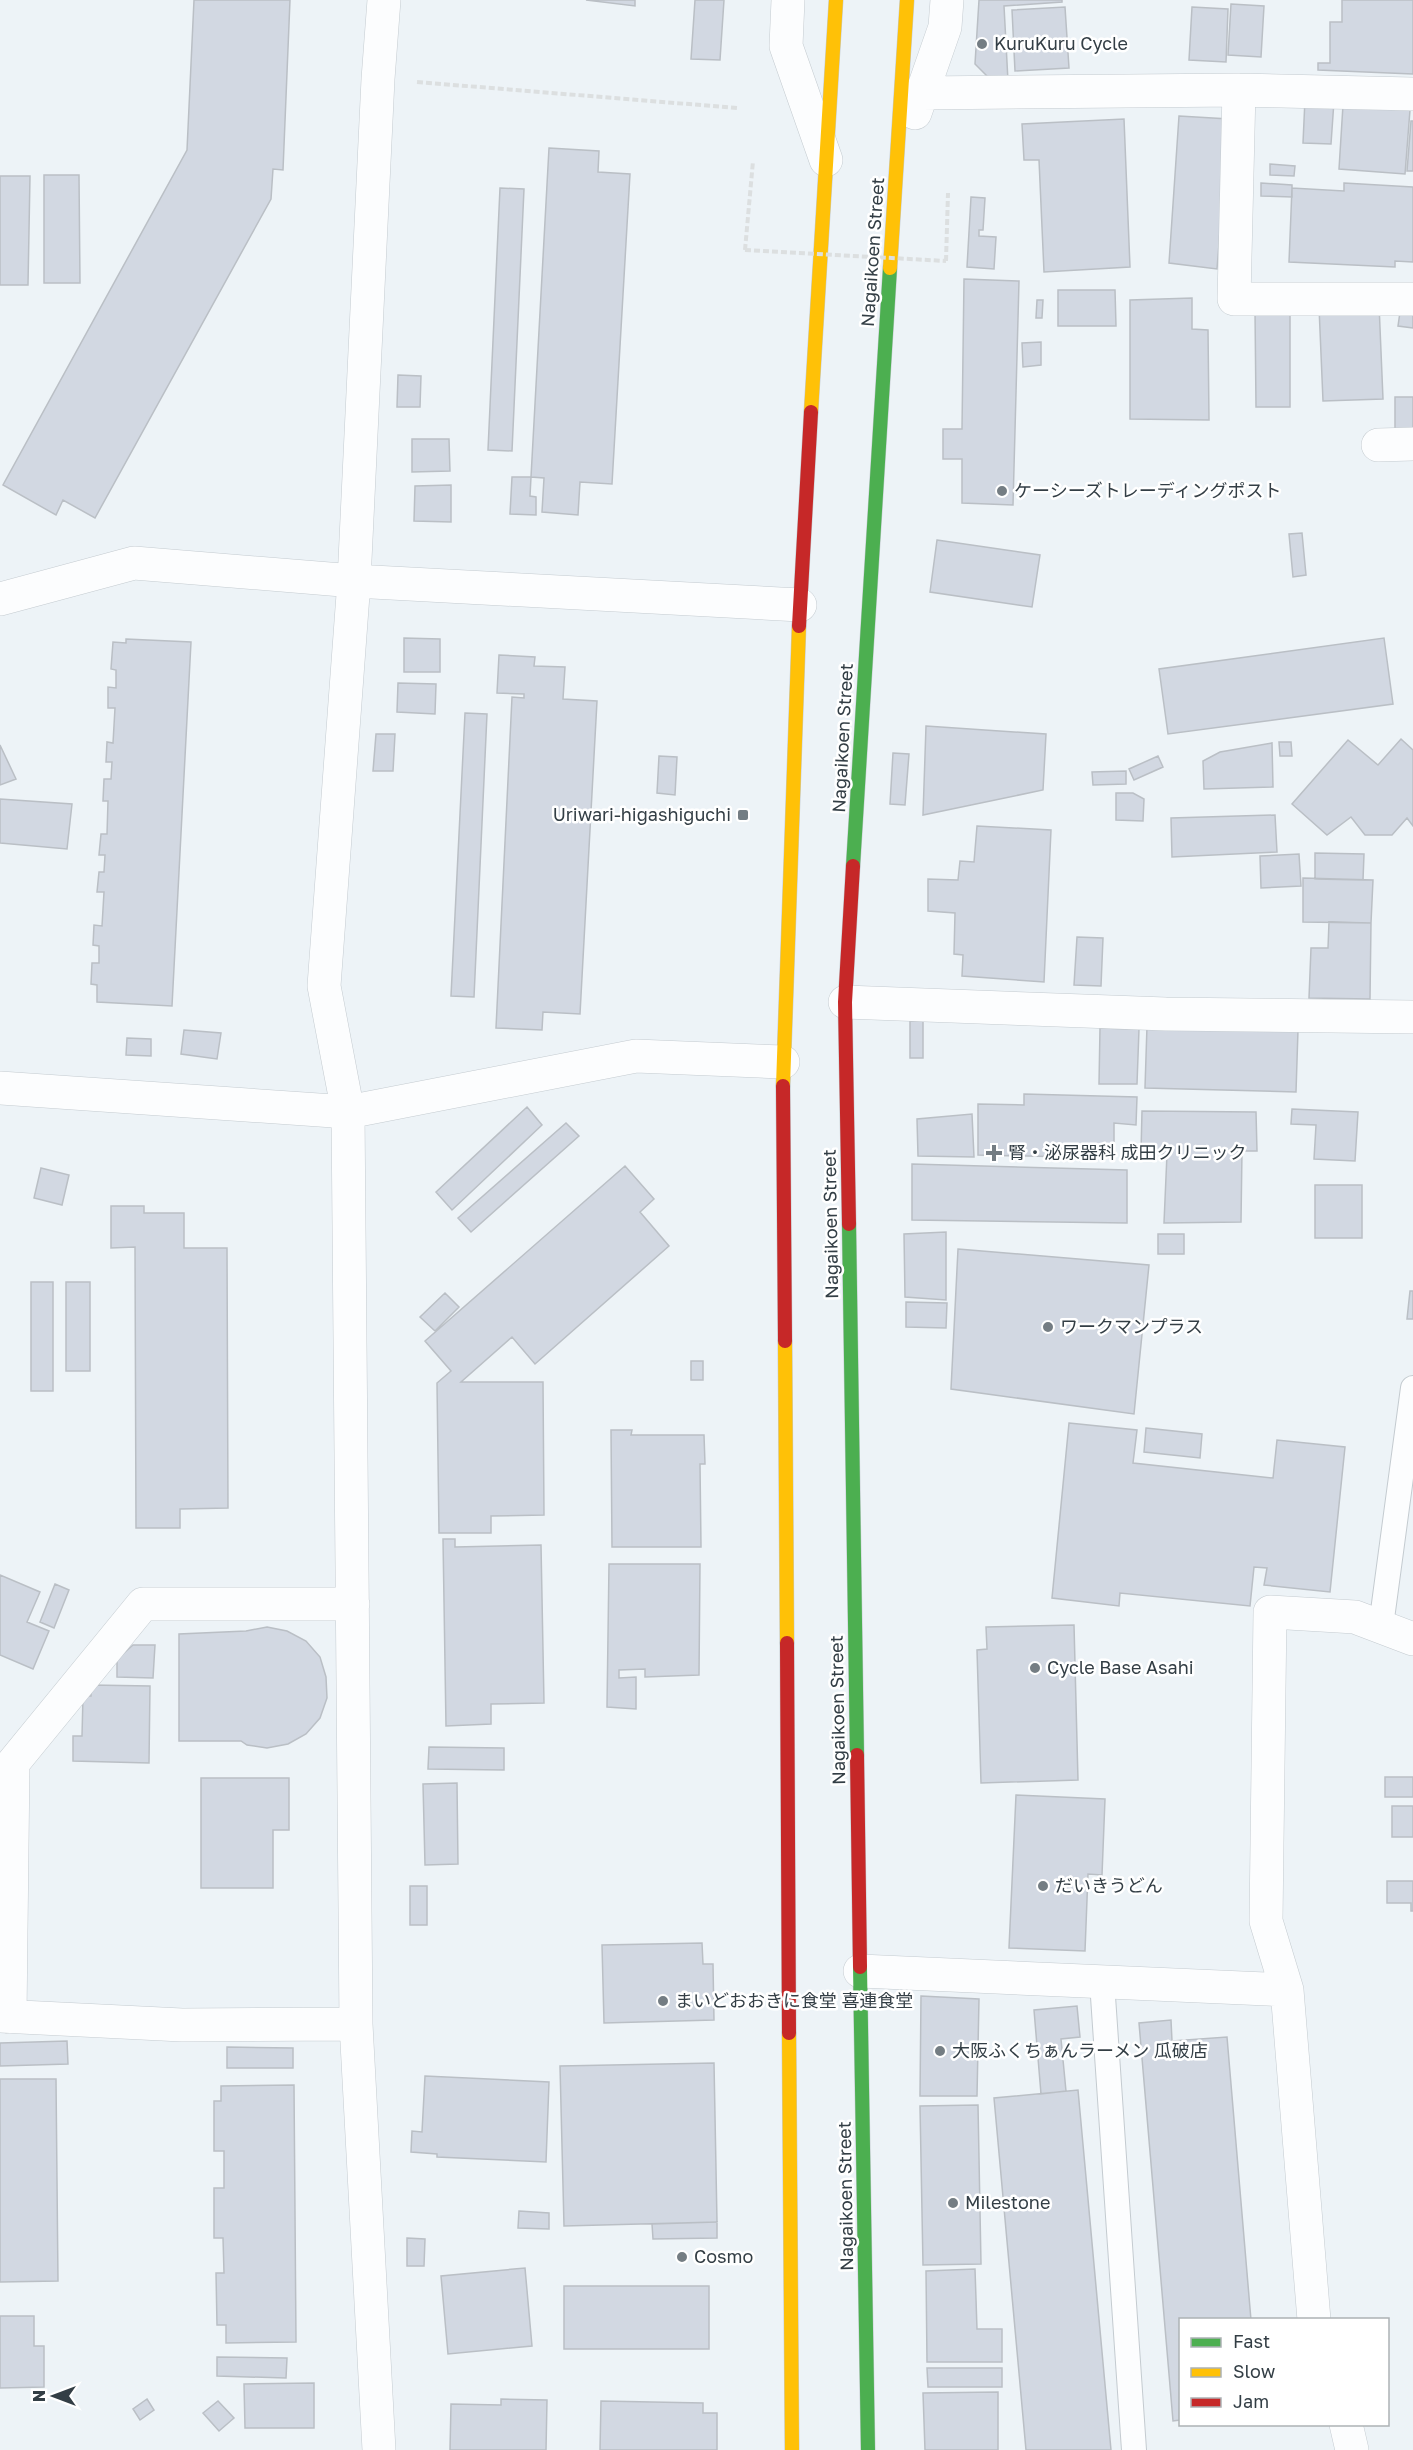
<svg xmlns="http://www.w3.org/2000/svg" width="1413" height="2450" font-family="'Golos Text','Noto Sans JP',sans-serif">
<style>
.building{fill:#d2d8e2;stroke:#babfc5;stroke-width:1.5}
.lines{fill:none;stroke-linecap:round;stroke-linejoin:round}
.lane-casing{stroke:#c4cbd0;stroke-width:26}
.street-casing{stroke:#c4cbd0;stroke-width:34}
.fast-casing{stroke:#c4cbd0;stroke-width:15}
.slow-casing{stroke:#c4cbd0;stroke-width:15}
.jam-casing{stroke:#c4cbd0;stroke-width:15}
.path{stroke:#dcdfe0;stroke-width:4;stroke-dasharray:6 3;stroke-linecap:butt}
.lane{stroke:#fcfdfe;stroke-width:24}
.street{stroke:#fcfdfe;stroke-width:33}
.fast{stroke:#4caf50;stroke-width:14}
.slow{stroke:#ffc107;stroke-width:14}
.jam{stroke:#c62828;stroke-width:14}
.path-bridge{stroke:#dcdfe0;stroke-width:4;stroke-dasharray:6 3;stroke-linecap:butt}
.poi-dot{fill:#747d83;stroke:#fff;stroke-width:2}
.labels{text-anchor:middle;stroke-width:5;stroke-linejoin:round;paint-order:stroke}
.poi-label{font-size:18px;fill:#333e45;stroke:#fff;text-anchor:start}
.street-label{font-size:18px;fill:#333e45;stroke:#fff}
</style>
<rect width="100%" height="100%" fill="#edf3f7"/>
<!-- building -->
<path class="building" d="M 194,0 L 290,0 L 283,170 L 273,169 L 271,199 L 95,518 L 63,500 L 56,515 L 3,485 L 187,150 Z
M 586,0 L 635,0 L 635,6 Z
M 695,0 L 724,0 L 720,60 L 691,59 Z
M 979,0 L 1062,0 L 1062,2 L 1004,6 L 1008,81 L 993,82 L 975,64 Z
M 1342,0 L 1413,0 L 1413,74 L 1318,70 L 1318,63 L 1330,63 L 1330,22 L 1342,22 Z
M 1231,4 L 1264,6 L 1261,57 L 1228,55 Z
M 1065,7 L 1069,68 L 1015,71 L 1012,10 Z
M 1192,7 L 1228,9 L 1226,62 L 1189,60 Z
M 1305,99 L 1334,101 L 1331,144 L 1303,143 Z
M 1343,105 L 1410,110 L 1405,174 L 1339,169 Z
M 1179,116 L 1229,119 L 1217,269 L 1169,263 Z
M 1124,119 L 1130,267 L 1044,272 L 1039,160 L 1024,160 L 1022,124 Z
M 1411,121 L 1413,121 L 1413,171 L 1407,171 Z
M 549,148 L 599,151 L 598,172 L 630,174 L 612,484 L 580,482 L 578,515 L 542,512 L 544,478 L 531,477 Z
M 1270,164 L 1295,166 L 1294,176 L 1270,175 Z
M 44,175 L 79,175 L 80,283 L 44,283 Z
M 0,176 L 30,176 L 28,285 L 0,285 Z
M 1261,183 L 1292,185 L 1292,197 L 1261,196 Z
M 1344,183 L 1413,187 L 1413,262 L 1395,261 L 1395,267 L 1289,262 L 1292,188 L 1344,191 Z
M 500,188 L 524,189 L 512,451 L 488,450 Z
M 971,197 L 985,198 L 983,230 L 979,230 L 979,236 L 996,237 L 994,269 L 967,267 Z
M 964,279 L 1019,281 L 1013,505 L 962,503 L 962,459 L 943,459 L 943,429 L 962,429 Z
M 1058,290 L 1115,290 L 1116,326 L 1058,326 Z
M 1192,298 L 1192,329 L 1208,330 L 1209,420 L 1130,419 L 1130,300 Z
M 1037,300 L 1043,300 L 1042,318 L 1036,318 Z
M 1379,304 L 1383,399 L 1323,401 L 1319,307 Z
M 1401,305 L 1413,306 L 1413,328 L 1398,326 Z
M 1255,311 L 1290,311 L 1290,407 L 1256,407 Z
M 1041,342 L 1041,365 L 1023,367 L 1022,343 Z
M 398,375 L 421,376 L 420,407 L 397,407 Z
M 1395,397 L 1413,397 L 1413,432 L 1395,432 Z
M 412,439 L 449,439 L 450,471 L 412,472 Z
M 512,477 L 531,477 L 530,496 L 536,497 L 536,515 L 510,514 Z
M 451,485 L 451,522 L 414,521 L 415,486 Z
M 1302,533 L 1306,575 L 1293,577 L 1289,534 Z
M 937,540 L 1040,555 L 1032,607 L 930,592 Z
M 404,638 L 440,639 L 440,672 L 404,672 Z
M 1384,638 L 1393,704 L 1168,734 L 1159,669 Z
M 126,639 L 191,642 L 172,1006 L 97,1002 L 97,985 L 91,984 L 92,963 L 99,963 L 99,946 L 93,945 L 94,925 L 102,926 L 104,892 L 97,892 L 99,872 L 104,872 L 105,855 L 99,855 L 101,834 L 107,834 L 108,801 L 103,801 L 104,779 L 111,779 L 112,762 L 106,762 L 107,742 L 113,743 L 115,708 L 108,708 L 108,687 L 116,688 L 116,670 L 111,669 L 113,642 L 126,643 Z
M 499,655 L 535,657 L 534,666 L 565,667 L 563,699 L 597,701 L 580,1014 L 543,1012 L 542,1030 L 496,1028 L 512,697 L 524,698 L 524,694 L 497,693 Z
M 398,683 L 436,684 L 435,714 L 397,712 Z
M 465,713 L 487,714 L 474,997 L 451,996 Z
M 926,726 L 1046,734 L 1043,790 L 923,815 Z
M 376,734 L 395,734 L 393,771 L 373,771 Z
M 1401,739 L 1413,750 L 1413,826 L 1407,818 L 1392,835 L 1365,835 L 1351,817 L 1327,835 L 1292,804 L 1348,740 L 1378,765 Z
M 1279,742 L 1291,742 L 1292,756 L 1280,756 Z
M 1272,743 L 1273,787 L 1204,789 L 1203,761 L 1220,752 Z
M 0,745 L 16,779 L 0,785 Z
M 893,753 L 909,754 L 905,805 L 890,804 Z
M 659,756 L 677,757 L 675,795 L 657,793 Z
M 1158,756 L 1163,767 L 1134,780 L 1129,769 Z
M 1126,771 L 1126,784 L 1093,785 L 1092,772 Z
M 1116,793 L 1133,793 L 1144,799 L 1143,821 L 1116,820 Z
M 0,799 L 72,804 L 67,849 L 0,843 Z
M 1275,815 L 1277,852 L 1172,857 L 1171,818 Z
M 977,826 L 1051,830 L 1044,982 L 962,976 L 963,955 L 954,954 L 955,913 L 928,911 L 928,879 L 958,880 L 960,861 L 974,862 Z
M 1315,853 L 1364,854 L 1363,880 L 1315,879 Z
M 1299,854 L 1301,886 L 1261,888 L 1260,856 Z
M 1303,878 L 1373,880 L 1371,923 L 1303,922 Z
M 1329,922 L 1371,923 L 1370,999 L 1309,998 L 1311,948 L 1328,948 Z
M 1077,937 L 1103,938 L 1101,986 L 1074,985 Z
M 910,1021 L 923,1021 L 923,1058 L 910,1058 Z
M 1147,1026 L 1298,1030 L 1296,1092 L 1145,1088 Z
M 1100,1028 L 1139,1029 L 1137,1084 L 1099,1084 Z
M 184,1030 L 221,1033 L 217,1059 L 181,1054 Z
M 127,1038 L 151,1039 L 151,1056 L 126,1055 Z
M 1024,1094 L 1137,1097 L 1136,1125 L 1114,1123 L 1114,1158 L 978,1155 L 978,1104 L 1024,1105 Z
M 527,1107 L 542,1125 L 452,1210 L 436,1192 Z
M 1292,1109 L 1358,1112 L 1355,1161 L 1314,1159 L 1316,1125 L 1291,1124 Z
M 1142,1111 L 1256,1112 L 1257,1151 L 1242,1151 L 1241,1222 L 1164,1223 L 1167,1154 L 1141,1153 Z
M 972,1114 L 974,1157 L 918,1156 L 917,1119 Z
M 566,1123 L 579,1136 L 471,1232 L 458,1218 Z
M 912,1164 L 1127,1170 L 1127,1223 L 912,1220 Z
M 625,1166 L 654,1199 L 640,1212 L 669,1246 L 535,1364 L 512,1337 L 461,1382 L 543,1382 L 544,1515 L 491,1516 L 491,1533 L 439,1533 L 437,1383 L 451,1371 L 425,1341 Z
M 41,1168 L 69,1175 L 62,1205 L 34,1198 Z
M 1315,1185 L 1362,1185 L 1362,1238 L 1315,1238 Z
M 111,1206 L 144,1206 L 144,1213 L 184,1213 L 184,1248 L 227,1248 L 228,1508 L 180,1509 L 180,1528 L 136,1528 L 135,1247 L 111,1248 Z
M 946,1232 L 946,1300 L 905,1297 L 904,1234 Z
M 1158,1234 L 1184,1234 L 1184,1254 L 1158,1254 Z
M 958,1249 L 1149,1265 L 1134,1414 L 951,1389 Z
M 31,1282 L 53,1282 L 53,1391 L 31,1391 Z
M 66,1282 L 90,1282 L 90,1371 L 66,1371 Z
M 1410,1291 L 1413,1291 L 1413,1319 L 1407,1319 Z
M 445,1293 L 459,1307 L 435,1331 L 420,1317 Z
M 906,1302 L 947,1303 L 946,1328 L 906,1327 Z
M 691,1361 L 703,1361 L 703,1380 L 691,1380 Z
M 1069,1423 L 1137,1430 L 1133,1463 L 1273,1478 L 1277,1440 L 1345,1447 L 1330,1592 L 1264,1585 L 1267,1568 L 1254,1567 L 1250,1606 L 1120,1593 L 1119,1606 L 1052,1598 Z
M 1146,1428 L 1202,1434 L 1200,1458 L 1144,1452 Z
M 611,1430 L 632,1430 L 631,1435 L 704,1435 L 705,1464 L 700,1464 L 701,1547 L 612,1547 Z
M 443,1539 L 455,1539 L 455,1547 L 541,1545 L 544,1703 L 491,1704 L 491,1724 L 446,1726 Z
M 609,1564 L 700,1564 L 699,1675 L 645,1677 L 645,1669 L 619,1670 L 619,1678 L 636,1677 L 636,1709 L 607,1707 Z
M 0,1575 L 40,1592 L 27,1622 L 49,1631 L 33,1669 L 0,1655 Z
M 55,1584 L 69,1590 L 54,1628 L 40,1622 Z
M 1074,1625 L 1078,1780 L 981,1783 L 977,1650 L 987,1649 L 986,1627 Z
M 267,1627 L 287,1631 L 306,1641 L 320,1657 L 326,1677 L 327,1698 L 320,1718 L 306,1734 L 288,1744 L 267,1748 L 247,1745 L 241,1741 L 179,1741 L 179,1634 L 246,1631 Z
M 133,1645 L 155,1645 L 153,1678 L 117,1677 L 117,1659 Z
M 91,1685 L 150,1686 L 149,1763 L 73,1761 L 73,1736 L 82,1736 L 83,1696 L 91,1696 Z
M 429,1747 L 504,1748 L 504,1770 L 428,1769 Z
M 1385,1777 L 1413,1777 L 1413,1797 L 1385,1797 Z
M 201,1778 L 289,1778 L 289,1830 L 273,1830 L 273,1888 L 201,1888 Z
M 457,1783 L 458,1864 L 425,1865 L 423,1784 Z
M 1016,1795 L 1105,1799 L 1102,1875 L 1088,1874 L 1085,1951 L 1009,1948 Z
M 1392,1806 L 1413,1806 L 1413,1837 L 1392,1837 Z
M 1387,1881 L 1413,1881 L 1413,1911 L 1411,1911 L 1411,1903 L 1387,1903 Z
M 410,1886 L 427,1886 L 427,1925 L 410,1925 Z
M 702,1943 L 703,1964 L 713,1964 L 714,2020 L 604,2023 L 602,1945 Z
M 921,1996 L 979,1999 L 977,2096 L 920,2096 Z
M 1077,2006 L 1080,2037 L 1061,2039 L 1066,2091 L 1041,2094 L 1034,2010 Z
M 1171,2020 L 1172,2041 L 1227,2037 L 1251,2320 L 1180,2320 L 1180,2420 L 1173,2421 L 1139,2023 Z
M 67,2041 L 68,2064 L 0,2066 L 0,2043 Z
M 227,2047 L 293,2048 L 293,2068 L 227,2068 Z
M 714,2063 L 717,2222 L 564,2226 L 560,2066 Z
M 425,2076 L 549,2082 L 546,2162 L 437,2157 L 437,2154 L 411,2152 L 412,2131 L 422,2132 Z
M 0,2079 L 56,2079 L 58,2281 L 0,2282 Z
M 294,2085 L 296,2342 L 226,2343 L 226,2325 L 217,2325 L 216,2273 L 224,2273 L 223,2238 L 214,2238 L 214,2188 L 224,2188 L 224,2151 L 214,2151 L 214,2101 L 221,2101 L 221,2086 Z
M 1078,2090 L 1111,2450 L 1026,2450 L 994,2098 Z
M 978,2105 L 981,2264 L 923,2265 L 920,2106 Z
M 519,2211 L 549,2213 L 549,2229 L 518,2228 Z
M 717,2222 L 717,2238 L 653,2239 L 652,2224 Z
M 407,2238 L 425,2239 L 424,2266 L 407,2266 Z
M 525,2268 L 532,2346 L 448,2354 L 441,2276 Z
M 975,2269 L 977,2329 L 1002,2329 L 1002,2362 L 927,2362 L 926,2271 Z
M 564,2286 L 709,2286 L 709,2349 L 564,2349 Z
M 0,2316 L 34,2316 L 34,2346 L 44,2346 L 44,2387 L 0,2388 Z
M 217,2357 L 287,2358 L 286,2378 L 217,2376 Z
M 927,2368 L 1002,2368 L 1002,2387 L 928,2387 Z
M 314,2383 L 314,2428 L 245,2428 L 244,2384 Z
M 998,2392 L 998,2450 L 925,2450 L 923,2393 Z
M 147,2399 L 154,2410 L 140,2420 L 133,2409 Z
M 501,2399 L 547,2400 L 546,2450 L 450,2450 L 451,2404 L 501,2405 Z
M 218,2401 L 234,2418 L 219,2431 L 203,2413 Z
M 601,2401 L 703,2403 L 703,2413 L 717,2413 L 717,2450 L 600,2450 Z"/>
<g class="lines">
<!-- lane casing -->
<g class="lane-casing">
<path id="lane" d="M 1381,1626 L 1413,1388
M 1102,1982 L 1134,2450"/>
</g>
<!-- street casing -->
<g class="street-casing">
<path id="street" d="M 788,0 L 786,46 L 826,160
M 1239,90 L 1234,299 L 1413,299
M 922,93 L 1239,90 L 1413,94
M 915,113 L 945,27 L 947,0
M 1378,445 L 1413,444
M 0,599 L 134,563 L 354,581 L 800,605
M 845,1002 L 1166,1014 L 1413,1017
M 0,1088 L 348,1112 L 636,1056 L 783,1062
M 860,1971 L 1287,1990
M 0,2016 L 182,2025 L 356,2024
M 10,2017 L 13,1763 L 143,1604 L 353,1604
M 1314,2320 L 1287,1990 L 1266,1921 L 1270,1612 L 1355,1617 L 1413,1639
M 1346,2424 L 1352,2450
M 379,2450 L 356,2024 L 348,1112 L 324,986 L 354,581 L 378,79 L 384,0"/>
</g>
<!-- fast casing -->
<g class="fast-casing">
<path id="fast" d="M 853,866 L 890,268
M 849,1224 L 857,1755
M 860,1967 L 868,2450"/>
</g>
<!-- slow casing -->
<g class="slow-casing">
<path id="slow" d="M 890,268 L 907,0
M 811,412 L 836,0
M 783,1086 L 799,626
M 785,1341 L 787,1643
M 789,2033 L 792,2450"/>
</g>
<!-- jam casing -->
<g class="jam-casing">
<path id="jam" d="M 799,626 L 811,412
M 783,1086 L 785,1341
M 849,1224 L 845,1002 L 853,866
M 787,1643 L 789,2033
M 857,1755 L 860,1967"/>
</g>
<!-- path -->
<path class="path" d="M 417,82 L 737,108
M 745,250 L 753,161
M 946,261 L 948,193"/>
<!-- lane -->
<use href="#lane" class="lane"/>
<!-- street -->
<use href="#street" class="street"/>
<!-- fast -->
<use href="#fast" class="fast"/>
<!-- slow -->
<use href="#slow" class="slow"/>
<!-- jam -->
<use href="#jam" class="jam"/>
<!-- path-bridge -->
<path class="path-bridge" d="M 745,250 L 946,261"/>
</g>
<!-- markers -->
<g class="poi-dot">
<circle cx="982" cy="44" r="6"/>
<circle cx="1002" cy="491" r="6"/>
<rect x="737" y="809" width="12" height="12" rx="3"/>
<path d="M991 1144h6v6h6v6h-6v6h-6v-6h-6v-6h6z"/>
<circle cx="1048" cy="1327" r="6"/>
<circle cx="1035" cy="1668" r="6"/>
<circle cx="1043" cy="1886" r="6"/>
<circle cx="663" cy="2001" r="6"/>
<circle cx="940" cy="2051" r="6"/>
<circle cx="953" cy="2203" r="6"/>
<circle cx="682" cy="2257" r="6"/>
</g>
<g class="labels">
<!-- poi labels -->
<g class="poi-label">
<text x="994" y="50">KuruKuru Cycle</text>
<text x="1014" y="497">ケーシーズトレーディングポスト</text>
<text x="731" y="821" text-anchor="end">Uriwari-higashiguchi</text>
<text x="1008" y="1159">腎・泌尿器科 成田クリニック</text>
<text x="1060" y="1333">ワークマンプラス</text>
<text x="1047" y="1674">Cycle Base Asahi</text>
<text x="1055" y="1892">だいきうどん</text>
<text x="675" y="2007">まいどおおきに食堂 喜連食堂</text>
<text x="952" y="2057">大阪ふくちぁんラーメン 瓜破店</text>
<text x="965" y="2209">Milestone</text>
<text x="694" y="2263">Cosmo</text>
</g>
<!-- street labels -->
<g class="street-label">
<text transform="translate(873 252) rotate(-86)" y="6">Nagaikoen Street</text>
<text transform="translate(843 738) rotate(-87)" y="6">Nagaikoen Street</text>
<text transform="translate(831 1224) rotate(-91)" y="6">Nagaikoen Street</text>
<text transform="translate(838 1710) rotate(-91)" y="6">Nagaikoen Street</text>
<text transform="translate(846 2196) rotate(-91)" y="6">Nagaikoen Street</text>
</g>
</g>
<!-- legend -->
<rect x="1179" y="2318" width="210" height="108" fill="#ffffff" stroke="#adb2b5" stroke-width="1.5"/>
<rect x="1191" y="2338" width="30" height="9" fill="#4caf50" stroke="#adb2b5" stroke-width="1.5"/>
<text x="1233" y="2348" font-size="18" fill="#333e45">Fast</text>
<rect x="1191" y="2368" width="30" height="9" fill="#ffc107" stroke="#adb2b5" stroke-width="1.5"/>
<text x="1233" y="2378" font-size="18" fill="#333e45">Slow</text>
<rect x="1191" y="2398" width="30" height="9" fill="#c62828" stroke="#adb2b5" stroke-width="1.5"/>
<text x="1233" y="2408" font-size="18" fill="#333e45">Jam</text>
<!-- north arrow -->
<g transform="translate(54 2396) rotate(270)" stroke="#ffffff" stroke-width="4.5" paint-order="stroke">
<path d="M0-4.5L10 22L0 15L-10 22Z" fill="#333e45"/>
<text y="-9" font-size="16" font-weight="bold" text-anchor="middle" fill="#333e45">N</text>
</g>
</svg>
